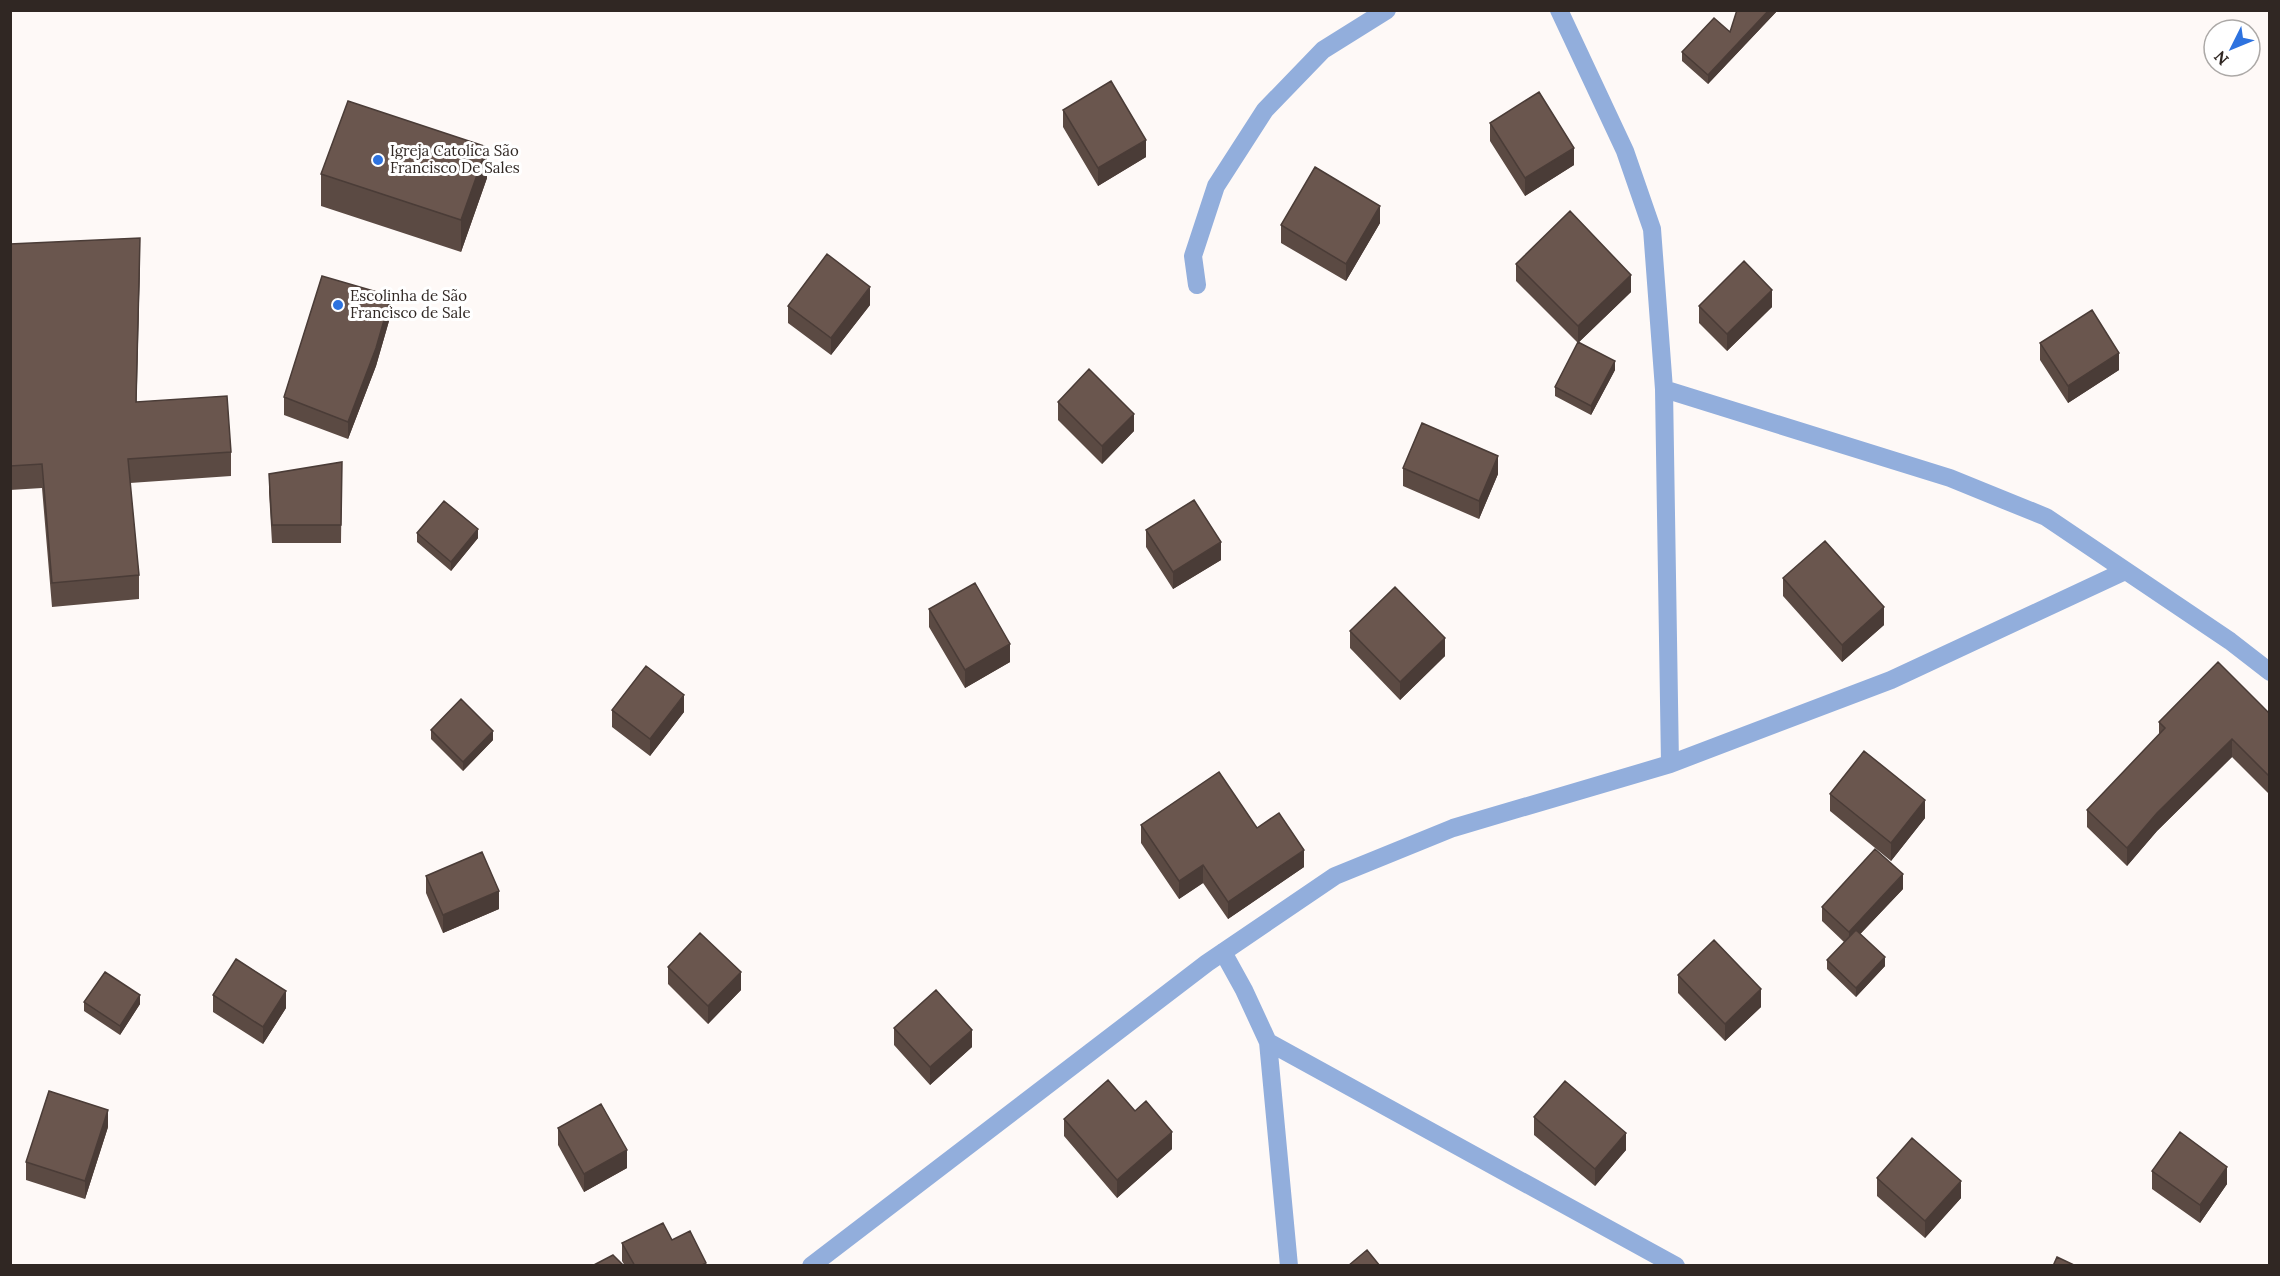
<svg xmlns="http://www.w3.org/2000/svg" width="2280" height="1276" font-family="Lora,serif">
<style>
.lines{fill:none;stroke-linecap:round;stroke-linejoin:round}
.minor{stroke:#92aedc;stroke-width:18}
.wall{fill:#5b4a43}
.shaded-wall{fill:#4a3c37}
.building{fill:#6a564e;stroke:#4a3c37;stroke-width:1.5}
.poi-dot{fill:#2d72df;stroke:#fff;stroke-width:2}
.labels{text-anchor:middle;stroke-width:6;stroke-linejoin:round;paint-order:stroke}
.poi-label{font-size:15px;fill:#302723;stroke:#fff;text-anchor:start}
</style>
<rect width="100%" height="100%" fill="#fef9f7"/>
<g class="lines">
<!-- minor -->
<path class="minor" d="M 1559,10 L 1625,151 L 1652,229 L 1664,389 L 1670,764
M 1197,285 L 1193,256 L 1216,186 L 1265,110 L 1323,50 L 1387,10
M 1664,389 L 1950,478 L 2046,517 L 2230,641 L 2270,672
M 1223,952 L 1244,990 L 1268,1042 L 1289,1266
M 1268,1042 L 1676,1266
M 811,1266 L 1207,963 L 1335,876 L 1453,828 L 1670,764 L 1891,680 L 2125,571"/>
</g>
<!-- wall -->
<path class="wall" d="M 1737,10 L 1778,10 L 1708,84 L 1682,61 L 1682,52 L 1730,32 Z
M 1063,110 L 1146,157 L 1098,186 L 1063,127 Z
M 1490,123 L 1574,165 L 1525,196 L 1490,141 Z
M 321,174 L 487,178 L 461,252 L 321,206 Z
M 1380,223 L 1346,281 L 1281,243 L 1281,225 Z
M 10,244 L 140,262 L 136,402 L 231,452 L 231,476 L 130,483 L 139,575 L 139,599 L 52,607 L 42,488 L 10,490 Z
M 1516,264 L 1631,292 L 1579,342 L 1615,370 L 1591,415 L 1555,396 L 1555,387 L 1578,343 L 1516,281 Z
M 870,305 L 831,355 L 788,323 L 788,306 Z
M 1699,306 L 1772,307 L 1727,351 L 1699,323 Z
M 391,314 L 376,366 L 348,439 L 284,415 L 284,397 Z
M 2040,343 L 2119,370 L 2068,403 L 2040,360 Z
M 1058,402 L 1134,431 L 1102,464 L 1058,420 Z
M 342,462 L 341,543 L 272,543 L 269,492 L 269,474 Z
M 1403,468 L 1498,474 L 1479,519 L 1403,486 Z
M 1146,530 L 1221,560 L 1173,589 L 1146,547 Z
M 417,533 L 478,538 L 451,571 L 417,542 Z
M 1783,578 L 1884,625 L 1842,662 L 1783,596 Z
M 929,609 L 1010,662 L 965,688 L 929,627 Z
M 1350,631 L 1445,656 L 1400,700 L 1350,648 Z
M 612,710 L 684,712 L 650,756 L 612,727 Z
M 2270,714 L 2270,795 L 2232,757 L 2157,831 L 2127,866 L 2087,827 L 2087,810 L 2159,735 L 2159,722 Z
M 431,730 L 493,740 L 463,771 L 431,739 Z
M 1830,794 L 1925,818 L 1891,861 L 1830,811 Z
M 1141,825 L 1257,828 L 1304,867 L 1228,919 L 1203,883 L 1179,899 L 1141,843 Z
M 426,876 L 499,909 L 443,933 L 426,893 Z
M 1903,889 L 1860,934 L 1885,966 L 1856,997 L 1827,969 L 1827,960 L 1844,942 L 1822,921 L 1822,907 Z
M 668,967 L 741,990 L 708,1024 L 668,984 Z
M 1678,975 L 1761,1007 L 1725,1041 L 1678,993 Z
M 213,995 L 286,1008 L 263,1044 L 213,1012 Z
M 84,1002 L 140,1004 L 120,1035 L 84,1011 Z
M 894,1028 L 972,1047 L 930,1085 L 894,1045 Z
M 1135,1111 L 1172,1149 L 1117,1198 L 1064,1136 L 1064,1119 Z
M 1534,1117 L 1626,1150 L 1595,1186 L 1534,1135 Z
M 108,1127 L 85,1199 L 26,1180 L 26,1162 Z
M 558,1128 L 627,1168 L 584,1192 L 558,1145 Z
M 2152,1171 L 2227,1184 L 2200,1223 L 2152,1189 Z
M 1877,1178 L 1961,1198 L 1925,1238 L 1877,1196 Z
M 672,1240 L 706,1266 L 625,1266 L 622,1261 L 622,1243 Z"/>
<!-- shaded-wall -->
<path class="shaded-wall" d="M 1769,10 L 1778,10 L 1708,84 L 1708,75 Z
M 1146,140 L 1146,157 L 1098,186 L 1098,168 Z
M 487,147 L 487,178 L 461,252 L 461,220 Z
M 1574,148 L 1574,165 L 1525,196 L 1525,178 Z
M 1380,206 L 1380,223 L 1346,281 L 1346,264 Z
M 140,238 L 140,262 L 136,426 L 136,402 Z
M 1631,275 L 1631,292 L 1578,343 L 1578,326 Z
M 870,287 L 870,305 L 831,355 L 831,338 Z
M 1772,290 L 1772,307 L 1727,351 L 1727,334 Z
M 391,296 L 391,314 L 376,366 L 348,439 L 348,422 Z
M 2119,353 L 2119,370 L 2068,403 L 2068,386 Z
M 1615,361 L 1615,370 L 1591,415 L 1591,406 Z
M 1134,414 L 1134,431 L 1102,464 L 1102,446 Z
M 1498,456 L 1498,474 L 1479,519 L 1479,501 Z
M 478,529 L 478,538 L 451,571 L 451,562 Z
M 1221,542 L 1221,560 L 1173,589 L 1173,572 Z
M 1884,607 L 1884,625 L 1842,662 L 1842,645 Z
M 1445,638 L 1445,656 L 1400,700 L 1400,682 Z
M 1010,644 L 1010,662 L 965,688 L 965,670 Z
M 684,695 L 684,712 L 650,756 L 650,739 Z
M 493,731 L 493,740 L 463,771 L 463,762 Z
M 2232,739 L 2232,757 L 2157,831 L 2127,866 L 2127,848 L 2157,813 Z
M 1925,800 L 1925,818 L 1891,861 L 1891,843 Z
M 1304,850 L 1304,867 L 1228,919 L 1228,902 Z
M 1203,865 L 1203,883 L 1179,899 L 1179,881 Z
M 1903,874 L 1903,889 L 1849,946 L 1849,932 Z
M 499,891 L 499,909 L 443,933 L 443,915 Z
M 1885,957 L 1885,966 L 1856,997 L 1856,988 Z
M 741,972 L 741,990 L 708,1024 L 708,1006 Z
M 1761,989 L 1761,1007 L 1725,1041 L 1725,1024 Z
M 286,991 L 286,1008 L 263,1044 L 263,1027 Z
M 140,995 L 140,1004 L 120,1035 L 120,1026 Z
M 972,1030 L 972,1047 L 930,1085 L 930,1067 Z
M 108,1110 L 108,1127 L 85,1199 L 85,1181 Z
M 1172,1132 L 1172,1149 L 1117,1198 L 1117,1180 Z
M 1626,1133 L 1626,1150 L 1595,1186 L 1595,1169 Z
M 627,1150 L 627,1168 L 584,1192 L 584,1174 Z
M 2227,1167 L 2227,1184 L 2200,1223 L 2200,1205 Z
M 1961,1181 L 1961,1198 L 1925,1238 L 1925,1221 Z"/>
<!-- building -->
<path class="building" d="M 1737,10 L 1769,10 L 1708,75 L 1682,52 L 1714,18 L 1730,32 Z
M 1111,81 L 1146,140 L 1098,168 L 1063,110 Z
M 1539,92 L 1574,148 L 1525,178 L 1490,123 Z
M 348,101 L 487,147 L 461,220 L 321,174 Z
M 1315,167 L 1380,206 L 1346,264 L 1281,225 Z
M 1570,211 L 1631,275 L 1578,326 L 1516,264 Z
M 140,238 L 136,402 L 227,396 L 231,452 L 128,459 L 139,575 L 52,583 L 42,464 L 10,466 L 10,244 Z
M 827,254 L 870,287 L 831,338 L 788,306 Z
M 1744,261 L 1772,290 L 1727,334 L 1699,306 Z
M 322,276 L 391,296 L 376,348 L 348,422 L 284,397 Z
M 2092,310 L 2119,353 L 2068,386 L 2040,343 Z
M 1578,342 L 1615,361 L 1591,406 L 1555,387 Z
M 1089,369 L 1134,414 L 1102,446 L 1058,402 Z
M 1422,423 L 1498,456 L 1479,501 L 1403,468 Z
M 342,462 L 341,525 L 272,525 L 269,474 Z
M 1194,500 L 1221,542 L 1173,572 L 1146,530 Z
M 444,501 L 478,529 L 451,562 L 417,533 Z
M 1825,541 L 1884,607 L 1842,645 L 1783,578 Z
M 975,583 L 1010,644 L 965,670 L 929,609 Z
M 1395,587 L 1445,638 L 1400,682 L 1350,631 Z
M 2218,662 L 2270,714 L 2270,777 L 2232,739 L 2157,813 L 2127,848 L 2087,810 L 2165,728 L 2159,722 Z
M 646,666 L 684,695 L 650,739 L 612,710 Z
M 461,699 L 493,731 L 463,762 L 431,730 Z
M 1864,751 L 1925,800 L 1891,843 L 1830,794 Z
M 1219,772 L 1257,828 L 1279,813 L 1304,850 L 1228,902 L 1203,865 L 1179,881 L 1141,825 Z
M 1875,849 L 1903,874 L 1849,932 L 1822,907 Z
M 482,852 L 499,891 L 443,915 L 426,876 Z
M 1856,930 L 1885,957 L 1856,988 L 1827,960 Z
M 700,933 L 741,972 L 708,1006 L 668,967 Z
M 1714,940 L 1761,989 L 1725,1024 L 1678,975 Z
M 236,959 L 286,991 L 263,1027 L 213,995 Z
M 105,972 L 140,995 L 120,1026 L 84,1002 Z
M 936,990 L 972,1030 L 930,1067 L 894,1028 Z
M 1108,1080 L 1135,1111 L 1146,1101 L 1172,1132 L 1117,1180 L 1064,1119 Z
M 1565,1081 L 1626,1133 L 1595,1169 L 1534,1117 Z
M 49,1091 L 108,1110 L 85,1181 L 26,1162 Z
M 601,1104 L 627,1150 L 584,1174 L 558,1128 Z
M 2180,1132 L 2227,1167 L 2200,1205 L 2152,1171 Z
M 1912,1138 L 1961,1181 L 1925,1221 L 1877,1178 Z
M 663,1223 L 672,1240 L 690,1231 L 706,1263 L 700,1266 L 635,1266 L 622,1243 Z
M 1367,1250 L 1380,1266 L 1348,1266 Z
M 613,1255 L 624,1266 L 592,1266 Z
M 2057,1257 L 2076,1266 L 2053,1266 Z"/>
<!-- markers -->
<g class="poi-dot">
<circle cx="378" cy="160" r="6"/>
<circle cx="338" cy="305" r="6"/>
</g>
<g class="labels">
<!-- poi labels -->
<g class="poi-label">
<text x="390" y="156">Igreja Catolica São<tspan x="390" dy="17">Francisco De Sales</tspan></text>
<text x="350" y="301">Escolinha de São<tspan x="350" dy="17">Francisco de Sale</tspan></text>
</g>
</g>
<!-- border -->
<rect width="2280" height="1276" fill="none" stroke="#302723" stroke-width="24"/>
<!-- north arrow -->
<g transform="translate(2232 48) rotate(227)"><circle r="28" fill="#ffffff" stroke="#aca9a7" stroke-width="1.5"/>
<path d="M0-4.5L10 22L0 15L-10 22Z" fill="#2d72df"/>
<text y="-9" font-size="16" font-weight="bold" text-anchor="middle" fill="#302723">N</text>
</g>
</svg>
